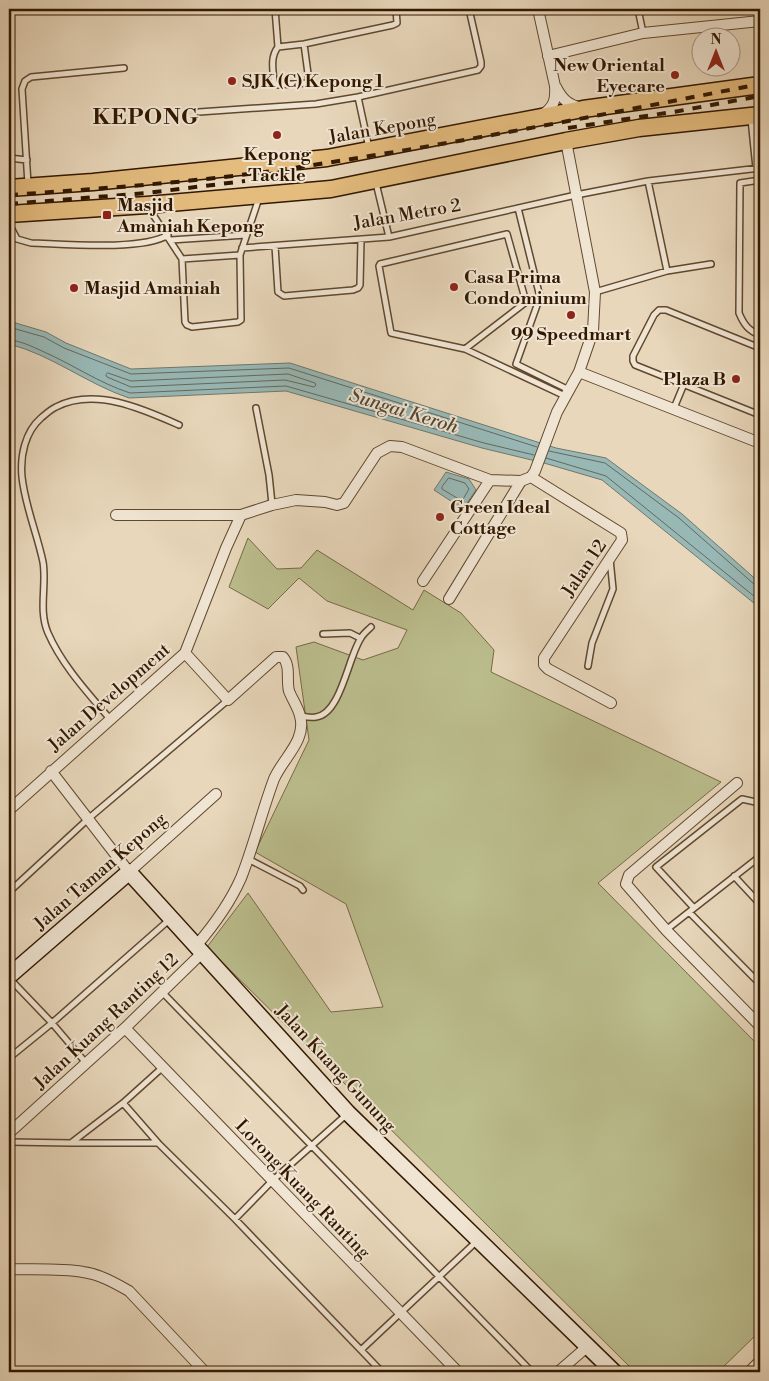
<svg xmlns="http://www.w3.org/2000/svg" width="769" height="1381" font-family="'Libre Bodoni',serif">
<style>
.green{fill:#bbbd8d;stroke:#766a46}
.water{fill:#98b8b6;stroke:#6f786d}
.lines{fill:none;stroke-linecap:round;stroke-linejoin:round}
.shore{stroke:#65685b;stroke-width:1}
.lane-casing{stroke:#60482f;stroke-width:8}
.street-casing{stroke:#60482f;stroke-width:12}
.secondary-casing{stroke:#321800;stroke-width:18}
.primary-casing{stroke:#321800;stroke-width:19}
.lane{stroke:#f0e5d3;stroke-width:5}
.street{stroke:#f0e5d3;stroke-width:10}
.secondary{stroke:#f0e5d3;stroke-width:15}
.primary{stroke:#e4bc7e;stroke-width:16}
.rail{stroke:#321800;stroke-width:4;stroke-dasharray:9 9;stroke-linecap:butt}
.poi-dot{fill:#8f2418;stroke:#f0e5d3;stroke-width:2}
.labels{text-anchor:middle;stroke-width:4;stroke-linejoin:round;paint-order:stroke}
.poi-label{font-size:18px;font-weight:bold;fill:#321800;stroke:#f0e5d3;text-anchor:start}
.street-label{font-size:18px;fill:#321800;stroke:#f0e5d3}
.water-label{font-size:19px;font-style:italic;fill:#514837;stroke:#f0e5d3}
.district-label{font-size:22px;font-weight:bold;letter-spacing:1px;fill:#321800;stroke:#f0e5d3}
</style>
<rect width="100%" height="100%" fill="#e8d7bb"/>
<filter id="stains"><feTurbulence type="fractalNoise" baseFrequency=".004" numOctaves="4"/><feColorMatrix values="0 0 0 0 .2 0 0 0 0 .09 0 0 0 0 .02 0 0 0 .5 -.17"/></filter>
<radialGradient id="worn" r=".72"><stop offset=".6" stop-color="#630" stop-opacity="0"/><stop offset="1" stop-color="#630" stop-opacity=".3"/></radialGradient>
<!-- green -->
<path class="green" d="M 248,538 L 277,569 L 301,568 L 317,550 L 413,610 L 424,590 L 461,613 L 494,650 L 491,672 L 721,782 L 598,883 L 760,1047 L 760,1331 L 718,1372 L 635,1372 L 207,947 L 248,893 L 331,1012 L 383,1007 L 346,904 L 255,852 L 309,740 L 296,647 L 314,642 L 363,660 L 398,648 L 407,630 L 327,601 L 299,578 L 268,609 L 229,587 Z"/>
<!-- water -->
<path class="water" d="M 9,321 L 46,332 L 66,343 L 131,369 L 290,363 L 556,448 L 606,458 L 682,514 L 760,583 L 760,608 L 602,480 L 544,463 L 482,448 L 286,391 L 129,398 C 87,384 52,355 9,344 Z
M 446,472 L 469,479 L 476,490 L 463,509 L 434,490 Z"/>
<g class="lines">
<!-- shore -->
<path class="shore" d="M 9,327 L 44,337 L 64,348 L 131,374 L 289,368 L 537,447
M 9,340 C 21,341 31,346 42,351 C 72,364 99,383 130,393 L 286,386 L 484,443 L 534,455
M 108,373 L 131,381 L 288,374 L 315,383 L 316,385 L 314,387 L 285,380 L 131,387 L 107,377 L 106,375 Z
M 549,451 L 605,463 L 679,518 L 755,585 L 760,586
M 546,458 L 606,476 L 760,601
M 449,478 L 465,483 L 469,489 L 462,501 L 442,489 L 442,487 Z"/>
<!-- lane casing -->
<g class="lane-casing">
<path id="lane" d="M 275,9 L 278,47 C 270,57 273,70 274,82 L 276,85 L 308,83 L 309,81 L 304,44
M 638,9 L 643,33
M 278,47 L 304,44 L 393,25 L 397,23 L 396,9
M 358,97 L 369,148
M 199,112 L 316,104 L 358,97 L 478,70 L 481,66 L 481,62 L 469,9
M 751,119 L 756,168
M 9,158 L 27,160
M 760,180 L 740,183 L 739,313 C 744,325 749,331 760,335
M 648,181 L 667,271
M 376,183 L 389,237
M 28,184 L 22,89 L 25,81 L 31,77 L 124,68
M 148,207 L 182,259 L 240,255 L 259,198
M 518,208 L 540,297 L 516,364 L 569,390
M 9,224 L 17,239 L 31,243 C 64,244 142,251 168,235
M 171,240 L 246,235
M 275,246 L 278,292 L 284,296 L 353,290 L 358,288 L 360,285 L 361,240
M 242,248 L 389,237 L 576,195 L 648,181 L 760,168
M 182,259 L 185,322 L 187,325 L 192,327 L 238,322 L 241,320 L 240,255
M 595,292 L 667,271 L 711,264
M 760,348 L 666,310 L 659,310 L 654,315 L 633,356 L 633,361 L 635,365 L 760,415
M 465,349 L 526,302 L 507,234 L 380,264 L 379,266 L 391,333 L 465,349 L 565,396
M 256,408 L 269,475 L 272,504
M 674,408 L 684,384
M 323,634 L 350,633 L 360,638
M 588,666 L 592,643 L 613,589 L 610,559
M 301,716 C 306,717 312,718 316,717 C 341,714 348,657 361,638 C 363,634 368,630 371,627
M 110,719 C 87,692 62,665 48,633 C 38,610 47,585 43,562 C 37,533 25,506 22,477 C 20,456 25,432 41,418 C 46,414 51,409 56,407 C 95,387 143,409 179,425
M 248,859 L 300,886 L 303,890
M 734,876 L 760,904
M 9,892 L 88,819 L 228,700
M 694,908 L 656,867 L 742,799 L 760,803
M 689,912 L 760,984
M 666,930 L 758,858 L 760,859
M 9,978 L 52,1023 L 86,1063
M 162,992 L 532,1372
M 9,1058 L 52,1023 L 169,920
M 123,1103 L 163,1067
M 9,1142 L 71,1143 L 123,1103 L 158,1143 L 235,1219 L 382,1372
M 72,1143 L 158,1143
M 235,1219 L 272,1181 L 346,1115
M 361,1350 L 477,1241"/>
</g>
<!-- street casing -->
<g class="street-casing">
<path id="street" d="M 538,9 L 555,86 C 556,100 554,107 542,115
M 548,56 L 643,33 L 760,21
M 556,87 C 562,99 568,105 582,108
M 579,372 L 760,443
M 531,477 L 621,533 L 622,540 L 544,658 L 544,665 L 548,669 L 611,703
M 116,515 L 241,515
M 423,581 L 490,480
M 449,599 L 521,481
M 185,653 L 228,700 L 276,657 L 283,657 C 291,667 286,679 289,691 C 292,699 298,707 300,716 C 307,740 283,758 274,779 C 262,811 254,845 241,878 C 230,903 214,925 196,946
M 51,771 L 129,872 L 216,794
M 737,783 L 629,875 L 626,884 L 666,930 L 760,1026
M 9,810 L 185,653 L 226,548 L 241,515 L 272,505 L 296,500 L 325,502 L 337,505 L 344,503 L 377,453 L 390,446 L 402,447 L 490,480 L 521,481 L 531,477 L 535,471 L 557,412 L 579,372 L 593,331 L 595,292 L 566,141
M 125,1028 L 458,1372
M 9,1133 L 125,1028 L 203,952
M 9,1269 C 32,1270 60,1268 83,1272 C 99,1274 115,1283 129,1291 L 205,1372
M 558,1372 L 588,1346
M 749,1372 L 760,1361"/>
</g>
<!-- secondary casing -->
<g class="secondary-casing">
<path id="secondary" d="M 9,976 L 129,872 L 348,1113 L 614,1372"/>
</g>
<!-- primary casing -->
<g class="primary-casing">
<path id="primary" d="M 9,188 L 93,182 L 327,158 L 583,109 L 760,85
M 9,214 L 147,205 L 331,189 L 566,141 L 639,128 L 760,115"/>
</g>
<!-- lane -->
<use href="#lane" class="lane"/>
<!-- street -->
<use href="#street" class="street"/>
<!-- secondary -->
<use href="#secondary" class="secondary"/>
<!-- primary -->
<use href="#primary" class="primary"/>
<!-- rail -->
<path class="rail" d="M 568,128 L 679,111 L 760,96
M 9,195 C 110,188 212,181 313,165 C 463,142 612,113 760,84
M 9,204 L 147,193 L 245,181"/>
</g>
<!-- markers -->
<g class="poi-dot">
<circle cx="675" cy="75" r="5"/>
<circle cx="232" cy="81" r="5"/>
<circle cx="277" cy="135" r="5"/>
<rect x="102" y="210" width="10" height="10" rx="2.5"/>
<circle cx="454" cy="287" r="5"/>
<circle cx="74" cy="288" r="5"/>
<circle cx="571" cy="315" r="5"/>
<circle cx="736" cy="379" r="5"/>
<circle cx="440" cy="517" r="5"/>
</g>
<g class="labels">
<!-- poi labels -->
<g class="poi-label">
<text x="665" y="71" text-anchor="end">New Oriental<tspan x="665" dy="21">Eyecare</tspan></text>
<text x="242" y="87">SJK (C) Kepong 1</text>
<text x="277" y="160" text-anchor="middle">Kepong<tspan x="277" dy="21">Tackle</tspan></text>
<text x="117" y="211">Masjid<tspan x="117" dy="21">Amaniah Kepong</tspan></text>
<text x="464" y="283">Casa Prima<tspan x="464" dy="21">Condominium</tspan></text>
<text x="84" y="294">Masjid Amaniah</text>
<text x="571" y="340" text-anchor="middle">99 Speedmart</text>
<text x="726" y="385" text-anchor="end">Plaza B</text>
<text x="450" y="513">Green Ideal<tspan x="450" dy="21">Cottage</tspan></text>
</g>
<!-- street labels -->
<g class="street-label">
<text transform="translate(382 128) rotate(-10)" y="6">Jalan Kepong</text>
<text transform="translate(407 214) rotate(-10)" y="6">Jalan Metro 2</text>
<text transform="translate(584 568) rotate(-56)" y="6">Jalan 12</text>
<text transform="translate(109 697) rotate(-41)" y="6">Jalan Development</text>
<text transform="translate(100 871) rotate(-41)" y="6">Jalan Taman Kepong</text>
<text transform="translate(106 1021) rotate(-43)" y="6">Jalan Kuang Ranting 12</text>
<text transform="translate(336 1068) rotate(47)" y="6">Jalan Kuang Gunung</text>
<text transform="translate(303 1189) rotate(46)" y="6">Lorong Kuang Ranting</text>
</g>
<!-- water labels -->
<g class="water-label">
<text transform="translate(404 410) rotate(17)" y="7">Sungai Keroh</text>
</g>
<!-- district labels -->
<g class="district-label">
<text x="146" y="124">KEPONG</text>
</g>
</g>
<!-- margin -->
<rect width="769" height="1381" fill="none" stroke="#e8d7bb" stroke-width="30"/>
<rect x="10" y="10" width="749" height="1361" fill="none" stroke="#321800" stroke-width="2.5"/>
<rect x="15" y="15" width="739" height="1351" fill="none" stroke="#321800"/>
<!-- north arrow -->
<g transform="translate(716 52)"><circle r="24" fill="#f0e5d3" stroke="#a4937f"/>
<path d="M0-4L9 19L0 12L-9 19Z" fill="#8f2418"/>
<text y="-8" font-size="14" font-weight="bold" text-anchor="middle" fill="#321800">N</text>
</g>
<rect width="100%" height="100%" filter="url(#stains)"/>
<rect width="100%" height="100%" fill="url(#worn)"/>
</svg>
